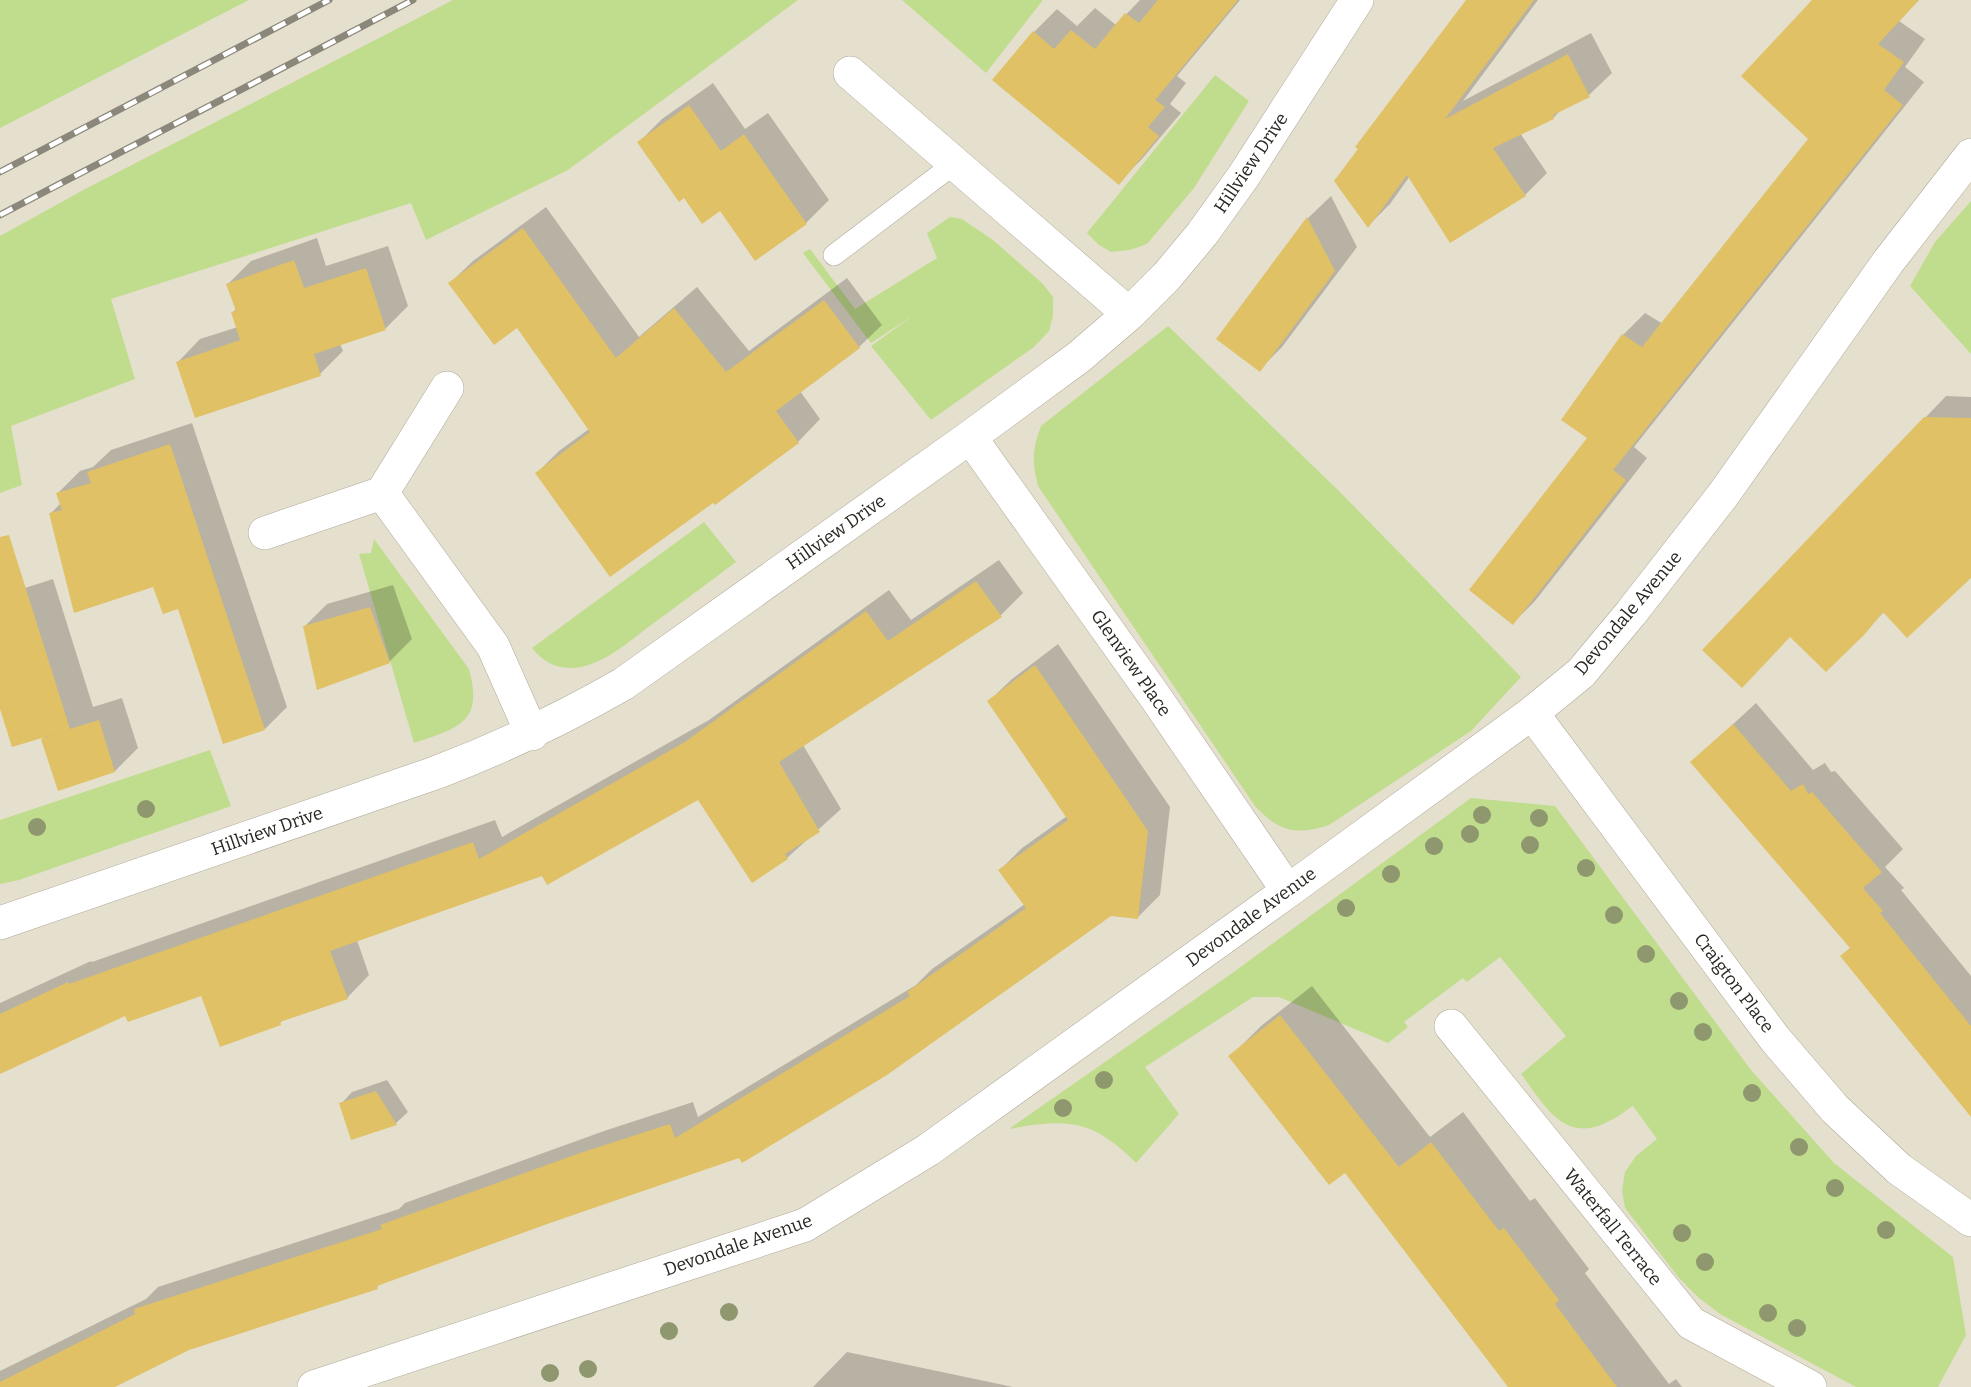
<svg xmlns="http://www.w3.org/2000/svg" width="1971" height="1387" font-family="Bitter,serif">
<style>
.green{fill:#c0dd8d}
.shadow{fill:#0003}
.building{fill:#e0c165}
.lines{fill:none;stroke-linecap:round;stroke-linejoin:round}
.lane-casing{stroke:#b0aa9a;stroke-width:22}
.street-casing{stroke:#b0aa9a;stroke-width:34}
.lane{stroke:#fff;stroke-width:21}
.street{stroke:#fff;stroke-width:33}
.rail-casing{stroke:#8b877b;stroke-width:7}
.rail{stroke:#fff;stroke-width:4.5;stroke-dasharray:14;stroke-linecap:butt}
.tree{fill:#8f976e}
.labels{text-anchor:middle;stroke-width:4.5;stroke-linejoin:round;paint-order:stroke}
.street-label{font-size:18px;fill:#292721;stroke:#fff}
</style>
<rect width="100%" height="100%" fill="#e5dfce"/>
<!-- green -->
<path class="green" d="M 0,0 L 249,0 L 0,128 Z
M 453,0 L 798,0 L 568,170 L 426,240 L 411,203 L 111,299 L 135,379 L 11,426 L 22,485 L 0,493 L 0,236 L 87,188 Z
M 902,0 L 1043,0 L 986,73 Z
M 1215,75 L 1249,101 L 1194,188 L 1147,244 L 1130,250 L 1111,252 L 1099,245 L 1087,233 Z
M 1971,201 L 1971,354 L 1910,286 L 1935,242 Z
M 950,217 L 962,219 L 993,240 L 1043,284 L 1053,297 L 1053,316 L 1049,331 L 1034,347 L 931,420 L 871,346 L 914,315 L 871,343 L 803,253 L 810,249 L 855,309 L 937,258 L 927,233 Z
M 1168,326 L 1338,490 L 1521,677 L 1471,731 L 1329,825 C 1296,836 1278,831 1255,806 L 1038,486 C 1032,462 1032,450 1041,426 Z
M 704,522 L 736,562 C 708,583 680,604 651,625 C 631,640 610,659 585,666 C 564,672 545,665 532,648 Z
M 374,539 L 469,669 C 484,723 458,728 414,743 L 359,554 L 371,553 Z
M 210,750 L 231,806 L 19,880 L 0,884 L 0,820 Z
M 1471,798 L 1555,806 L 1751,1070 L 1834,1163 L 1953,1257 L 1966,1335 L 1938,1387 L 1856,1387 L 1720,1314 L 1699,1298 L 1679,1278 L 1625,1208 L 1622,1190 L 1625,1172 L 1636,1156 L 1657,1139 L 1633,1106 C 1626,1110 1620,1116 1613,1119 C 1565,1147 1546,1107 1521,1074 L 1566,1036 L 1500,957 L 1467,982 L 1463,978 L 1404,1022 L 1408,1027 L 1388,1043 L 1279,997 L 1253,997 L 1145,1067 L 1179,1114 L 1136,1163 C 1093,1120 1068,1118 1009,1129 L 1231,974 Z"/>
<!-- shadow -->
<path class="shadow" d="M 1140,0 L 1240,0 L 1177,76 L 1186,83 L 1170,104 L 1181,113 L 1141,160 L 1118,183 L 1034,32 L 1057,9 L 1077,26 L 1095,8 L 1116,25 Z
M 1468,0 L 1538,0 L 1463,101 L 1591,33 L 1612,73 L 1589,95 L 1563,108 L 1554,117 L 1520,133 L 1547,173 L 1525,195 L 1410,176 L 1390,204 L 1368,226 Z
M 1811,0 L 1919,0 L 1899,21 L 1925,39 L 1905,67 L 1924,82 L 1634,447 L 1647,458 L 1535,601 L 1513,623 L 1589,438 L 1623,335 L 1645,313 L 1663,324 L 1810,139 L 1813,1 Z
M 713,83 L 745,129 L 768,113 L 829,200 L 806,223 L 721,209 L 684,196 L 639,142 L 662,119 Z
M 1331,196 L 1357,247 L 1282,347 L 1259,370 L 1218,339 L 1308,218 Z
M 546,207 L 639,337 L 697,287 L 749,351 L 847,278 L 882,325 L 859,347 L 800,391 L 820,419 L 798,442 L 537,473 L 559,451 L 589,429 L 517,325 L 450,283 L 473,261 Z
M 317,238 L 326,266 L 388,246 L 408,306 L 385,329 L 340,344 L 343,351 L 320,374 L 178,362 L 200,339 L 238,327 L 233,312 L 237,308 L 228,284 L 251,261 Z
M 1946,396 L 1971,397 L 1971,576 L 1885,611 L 1826,670 L 1925,418 Z
M 192,423 L 287,707 L 265,729 L 179,607 L 154,585 L 51,513 L 61,503 L 58,493 L 80,471 L 93,467 L 111,450 Z
M 999,560 L 1023,593 L 1001,615 L 803,745 L 841,809 L 787,858 L 752,881 L 699,798 L 543,874 L 357,940 L 369,975 L 347,998 L 285,1018 L 280,1023 L 202,994 L 126,1014 L 0,1073 L 0,1003 L 91,961 L 92,962 L 495,820 L 502,837 L 709,720 L 889,590 L 911,620 Z
M 53,579 L 93,707 L 122,698 L 138,748 L 115,771 L 42,739 L 47,735 L 0,704 L 0,596 Z
M 393,585 L 412,639 L 389,662 L 304,627 L 327,604 Z
M 1058,644 L 1170,807 L 1160,895 L 1137,918 L 1110,915 L 740,1156 L 550,1221 L 381,1283 L 377,1287 L 189,1348 L 111,1387 L 0,1387 L 0,1371 L 146,1299 L 158,1287 L 399,1209 L 405,1203 L 604,1131 L 693,1102 L 698,1117 L 916,985 L 932,969 L 1025,904 L 1000,870 L 1022,848 L 1067,816 L 989,701 L 1012,679 Z
M 1756,703 L 1813,770 L 1825,763 L 1831,772 L 1835,771 L 1903,849 L 1885,867 L 1904,888 L 1901,890 L 1971,976 L 1971,1097 L 1842,956 L 1851,947 L 1692,762 Z
M 1312,986 L 1430,1137 L 1463,1112 L 1530,1201 L 1535,1198 L 1589,1269 L 1585,1273 L 1669,1384 L 1676,1379 L 1682,1387 L 1513,1387 L 1345,1170 L 1230,1057 L 1261,1026 Z
M 387,1080 L 408,1112 L 396,1123 L 352,1138 L 341,1104 L 352,1092 Z
M 847,1352 L 1013,1387 L 813,1387 Z"/>
<!-- building -->
<path class="building" d="M 1158,0 L 1238,0 L 1155,100 L 1165,107 L 1148,127 L 1159,136 L 1119,185 L 992,80 L 1033,31 L 1054,49 L 1071,30 L 1095,49 L 1125,13 L 1139,23 Z
M 1466,0 L 1534,0 L 1445,119 L 1568,54 L 1590,97 L 1553,115 L 1554,119 L 1493,148 L 1526,196 L 1450,243 L 1407,175 L 1368,228 L 1334,181 L 1358,149 L 1355,147 Z
M 1812,0 L 1919,0 L 1878,44 L 1904,62 L 1884,90 L 1903,105 L 1613,470 L 1626,480 L 1513,625 L 1469,590 L 1587,438 L 1561,420 L 1622,334 L 1642,347 L 1808,139 L 1741,76 Z
M 689,105 L 721,151 L 744,134 L 807,224 L 755,261 L 720,211 L 702,224 L 684,198 L 679,202 L 637,142 Z
M 1307,217 L 1335,271 L 1260,372 L 1216,339 Z
M 523,228 L 616,358 L 674,308 L 726,372 L 824,300 L 860,348 L 776,411 L 799,443 L 715,505 L 713,503 L 610,577 L 535,473 L 590,432 L 517,328 L 494,345 L 448,283 Z
M 294,260 L 304,288 L 366,268 L 386,330 L 314,354 L 321,376 L 195,418 L 176,362 L 240,340 L 231,312 L 236,311 L 226,284 Z
M 1924,417 L 1971,418 L 1971,578 L 1907,638 L 1883,612 L 1865,634 L 1826,672 L 1790,637 L 1742,688 L 1702,650 Z
M 170,444 L 265,730 L 223,744 L 178,609 L 163,614 L 153,587 L 74,613 L 49,513 L 62,510 L 56,493 L 91,483 L 87,472 Z
M 9,535 L 70,729 L 99,720 L 115,772 L 58,791 L 41,739 L 55,734 L 12,747 L 0,709 L 0,537 Z
M 976,581 L 1002,617 L 779,762 L 820,832 L 785,854 L 788,859 L 752,883 L 698,800 L 547,885 L 542,876 L 330,951 L 348,999 L 280,1022 L 281,1025 L 220,1047 L 201,996 L 128,1022 L 125,1016 L 0,1074 L 0,1014 L 68,982 L 69,984 L 473,842 L 479,859 L 685,742 L 866,611 L 888,641 Z
M 370,607 L 390,663 L 317,690 L 303,626 Z
M 1035,665 L 1148,831 L 1138,919 L 1111,916 L 887,1075 L 742,1163 L 739,1158 L 550,1223 L 377,1286 L 378,1289 L 189,1350 L 115,1387 L 0,1387 L 0,1382 L 135,1314 L 134,1309 L 382,1229 L 380,1225 L 580,1153 L 670,1124 L 675,1138 L 910,996 L 907,992 L 1026,908 L 998,870 L 1068,820 L 987,701 Z
M 1733,724 L 1791,791 L 1803,784 L 1808,794 L 1812,792 L 1882,872 L 1863,888 L 1883,911 L 1880,913 L 1971,1026 L 1971,1117 L 1840,956 L 1850,948 L 1690,762 Z
M 1280,1015 L 1399,1167 L 1431,1142 L 1499,1231 L 1504,1228 L 1559,1300 L 1555,1304 L 1617,1387 L 1508,1387 L 1345,1173 L 1329,1185 L 1228,1056 Z
M 376,1091 L 397,1125 L 351,1140 L 339,1103 Z"/>
<g class="lines">
<!-- lane casing -->
<g class="lane-casing">
<path id="lane" d="M 834,255 L 954,164"/>
</g>
<!-- street casing -->
<g class="street-casing">
<path id="street" d="M 850,73 L 1129,314
M 970,437 L 1156,698 L 1288,891
M 382,493 L 447,388
M 265,533 L 382,493 L 493,646 L 532,734
M 1532,713 L 1775,1039 L 1835,1109 L 1899,1169 L 1971,1220
M 0,923 L 435,773 C 501,748 562,719 623,684 L 970,437 L 1079,357 L 1129,314 L 1167,276 L 1202,234 L 1243,177 L 1357,0
M 1451,1026 L 1691,1323 L 1810,1387
M 314,1387 L 805,1225 L 928,1150 L 1288,891 L 1532,713 L 1581,673 L 1631,613 L 1723,495 L 1888,262 L 1971,155"/>
</g>
<!-- lane -->
<use href="#lane" class="lane"/>
<!-- street -->
<use href="#street" class="street"/>
<!-- rail casing -->
<g class="rail-casing">
<path id="rail" d="M 0,172 L 329,0
M 0,215 L 413,0"/>
</g>
<!-- rail -->
<use href="#rail" class="rail"/>
</g>
<!-- trees -->
<g class="tree">
<circle cx="146" cy="809" r="9"/>
<circle cx="1482" cy="815" r="9"/>
<circle cx="1539" cy="818" r="9"/>
<circle cx="37" cy="827" r="9"/>
<circle cx="1470" cy="834" r="9"/>
<circle cx="1530" cy="845" r="9"/>
<circle cx="1434" cy="846" r="9"/>
<circle cx="1586" cy="868" r="9"/>
<circle cx="1391" cy="874" r="9"/>
<circle cx="1346" cy="908" r="9"/>
<circle cx="1614" cy="915" r="9"/>
<circle cx="1646" cy="954" r="9"/>
<circle cx="1679" cy="1001" r="9"/>
<circle cx="1703" cy="1032" r="9"/>
<circle cx="1104" cy="1080" r="9"/>
<circle cx="1752" cy="1093" r="9"/>
<circle cx="1063" cy="1108" r="9"/>
<circle cx="1799" cy="1147" r="9"/>
<circle cx="1835" cy="1188" r="9"/>
<circle cx="1886" cy="1230" r="9"/>
<circle cx="1682" cy="1233" r="9"/>
<circle cx="1705" cy="1262" r="9"/>
<circle cx="729" cy="1312" r="9"/>
<circle cx="1768" cy="1313" r="9"/>
<circle cx="1797" cy="1328" r="9"/>
<circle cx="669" cy="1331" r="9"/>
<circle cx="588" cy="1369" r="9"/>
<circle cx="550" cy="1373" r="9"/>
</g>
<g class="labels">
<!-- street labels -->
<g class="street-label">
<text transform="translate(1251 163) rotate(-56)" y="6">Hillview Drive</text>
<text transform="translate(836 532) rotate(-35)" y="6">Hillview Drive</text>
<text transform="translate(1628 613) rotate(-50)" y="6">Devondale Avenue</text>
<text transform="translate(1131 663) rotate(55)" y="6">Glenview Place</text>
<text transform="translate(267 831) rotate(-19)" y="6">Hillview Drive</text>
<text transform="translate(1251 917) rotate(-36)" y="6">Devondale Avenue</text>
<text transform="translate(1734 983) rotate(53)" y="6">Craigton Place</text>
<text transform="translate(1613 1227) rotate(51)" y="6">Waterfall Terrace</text>
<text transform="translate(738 1245) rotate(-19)" y="6">Devondale Avenue</text>
</g>
</g>
</svg>
